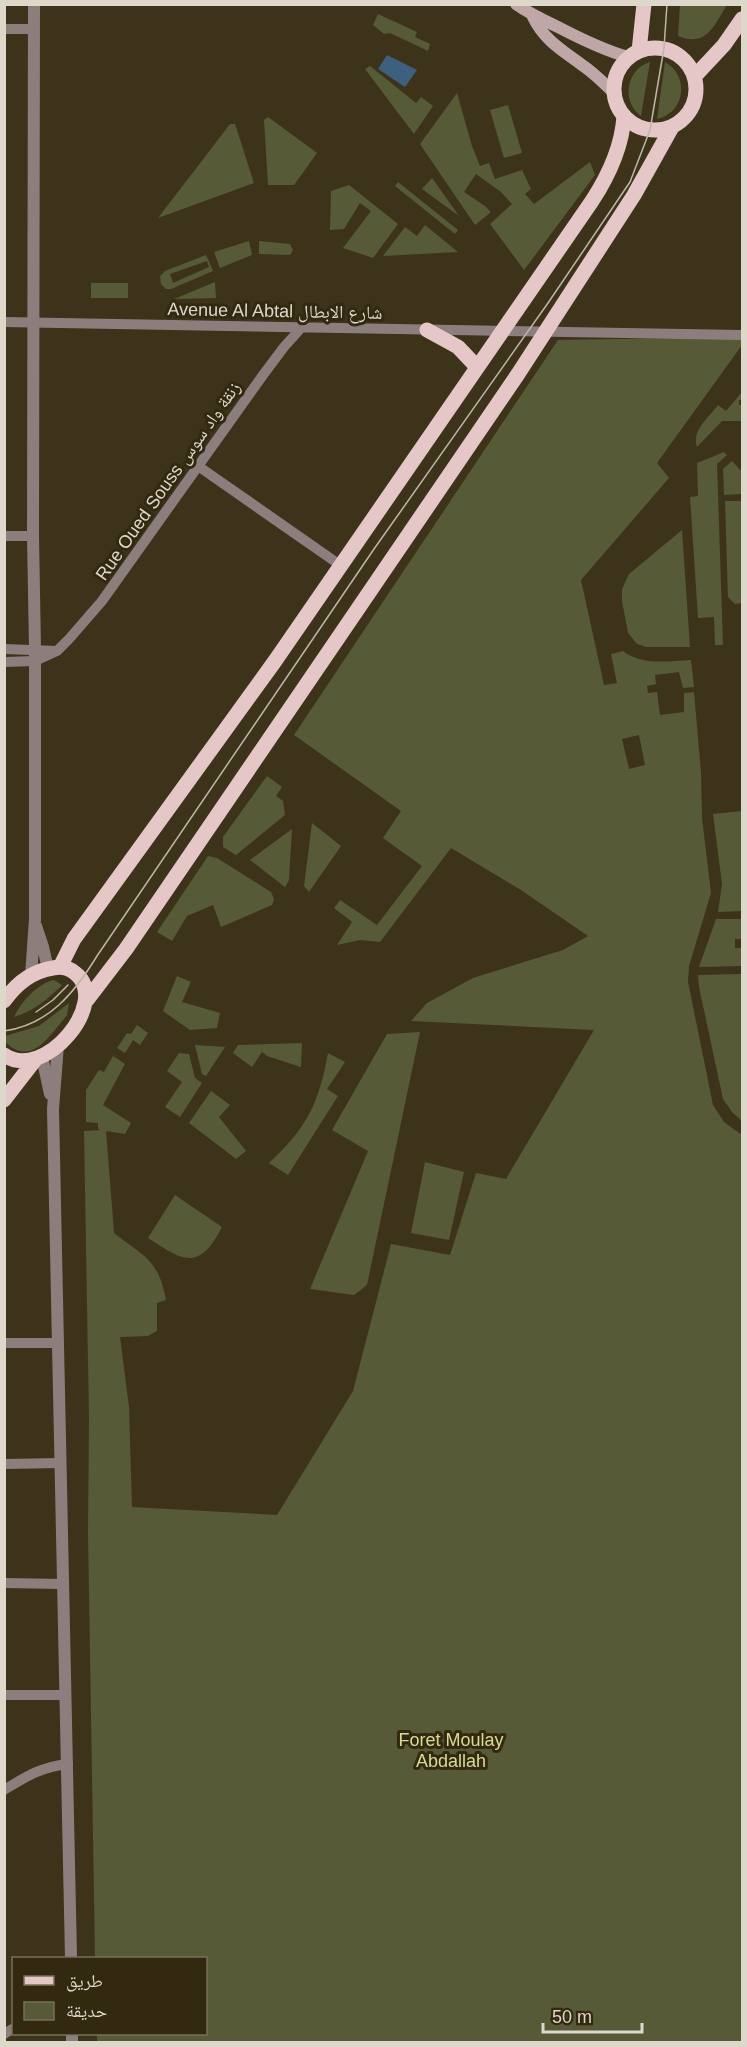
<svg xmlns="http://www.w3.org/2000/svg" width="747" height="2047" font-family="Arial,'Noto Naskh Arabic',sans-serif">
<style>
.green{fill:#575a36;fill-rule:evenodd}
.water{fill:#3d607f}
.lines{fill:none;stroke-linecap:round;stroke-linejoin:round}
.minor{stroke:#8d7e7e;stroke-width:10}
.tertiary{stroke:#8d7e7e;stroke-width:12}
.secondary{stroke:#bfa7a7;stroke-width:12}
.primary{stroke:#e5c7c7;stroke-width:15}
.tram{stroke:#beb7a7;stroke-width:1.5}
.labels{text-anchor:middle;stroke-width:6;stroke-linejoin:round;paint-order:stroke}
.street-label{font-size:18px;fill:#ded8ca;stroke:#332911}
.park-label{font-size:18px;fill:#d6dc92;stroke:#332911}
</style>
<rect width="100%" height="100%" fill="#3d331b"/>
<!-- green -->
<path class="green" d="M 680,5 L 680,4 L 727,5 C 714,25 707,48 678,36 Z
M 378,14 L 417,32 L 415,37 L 430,44 L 428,51 L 390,33 L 384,34 L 373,25 Z
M 650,62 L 641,116 C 621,102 626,69 650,62 Z
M 665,62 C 690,76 685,113 657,119 Z
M 370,66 L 416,103 L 421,97 L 433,106 L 414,134 L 365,69 Z
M 457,93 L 472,146 L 480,166 L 489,163 L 495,179 L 522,170 L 531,189 L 525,194 L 534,204 L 590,162 L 595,175 L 524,270 L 490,224 L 512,204 L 501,192 L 476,174 L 464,192 L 485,206 L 491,212 L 475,225 L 420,144 Z
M 508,105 L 522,153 L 504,158 L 490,110 Z
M 268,117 L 317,153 L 294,185 L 268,185 L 264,120 Z
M 230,124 L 235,124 L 254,183 L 158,218 Z
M 432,178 L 459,216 L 422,189 Z
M 398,182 L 458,230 L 455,234 L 395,186 Z
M 349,185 L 398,224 L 373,258 L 343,248 L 371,211 L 360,203 L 344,229 L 330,230 L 331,191 Z
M 425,225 L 458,252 L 383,256 L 405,227 L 417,236 Z
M 249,241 L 252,255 L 220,268 L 214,252 Z
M 259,241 L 290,244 L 293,250 L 290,255 L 259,254 Z
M 206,255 L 213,271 L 171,289 L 166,289 L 161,284 L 160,276 L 165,271 ZM 207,261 L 209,267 L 173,283 L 170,274 Z
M 215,282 L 216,298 L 174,299 Z
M 91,283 L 128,283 L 128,298 L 91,298 Z
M 742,337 L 742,345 L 657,463 L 669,478 L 581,580 L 604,685 L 617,683 L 611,654 L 623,651 C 642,666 669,661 691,660 L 694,687 L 683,688 L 679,672 L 655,675 L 656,684 L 647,686 L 648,693 L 657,692 L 660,715 L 684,712 L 684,693 L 694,692 L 701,772 L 702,818 L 711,893 L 689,966 L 688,982 L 713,1105 L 724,1122 L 742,1135 L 742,2042 L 97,2042 L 97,2034 L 206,2034 L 206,1958 L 95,1958 L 88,1533 L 89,1418 L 84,1131 L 101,1130 L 98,1129 L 98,1123 L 86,1122 L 86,1090 L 99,1070 L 104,1072 L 113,1056 L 125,1064 L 103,1105 L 131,1123 L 125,1134 L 106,1131 L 114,1233 C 144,1257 158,1258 166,1300 L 157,1303 L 157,1331 L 148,1336 L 120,1337 L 129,1407 L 132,1507 L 277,1515 L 353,1391 L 391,1244 L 450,1255 L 476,1173 L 506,1179 L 594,1030 L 411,1021 L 427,1003 L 473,978 L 563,950 L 588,936 L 521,890 L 451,848 L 380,942 L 360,940 L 337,945 L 352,922 L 334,908 L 340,900 L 377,925 L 422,866 L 383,838 L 401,811 L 294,735 L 558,340 ZM 639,735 L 645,765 L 629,769 L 622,739 Z
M 742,392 L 742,400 L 739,400 L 739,405 L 742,405 L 742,421 L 722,421 L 697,447 C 691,431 709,417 718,405 L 726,411 Z
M 724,452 L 727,455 L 717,464 L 723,645 L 715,645 L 714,617 L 698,618 L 690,497 L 698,496 L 697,463 Z
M 732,461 L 742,472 L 742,494 L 724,495 L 723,469 Z
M 725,501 L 742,501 L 742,603 L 735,604 L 728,597 Z
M 682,530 L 690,647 L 646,647 L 637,644 L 628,633 L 622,601 L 622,589 L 629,574 Z
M 267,776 L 282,787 L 276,796 L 283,801 L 285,815 L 236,855 L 223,847 L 223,837 Z
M 742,811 L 742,911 L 718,912 L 722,884 L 713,814 Z
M 312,823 L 341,846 L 309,892 L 304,886 Z
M 292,829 L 289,880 L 285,887 L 250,860 Z
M 208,856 L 217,858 L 271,892 L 274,899 L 272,905 L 221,927 L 213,905 L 187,916 L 172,941 L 157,932 Z
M 716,919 L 742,919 L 742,939 L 735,939 L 735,948 L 742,948 L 742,966 L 699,967 Z
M 742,974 L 742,1121 L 732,1112 L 723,1099 L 699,987 L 698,975 Z
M 177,976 L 191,982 L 182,1002 L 220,1013 L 217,1028 L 190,1030 L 163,1011 Z
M 54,980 L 62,985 C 48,999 34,1011 14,1017 C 21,1002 38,983 54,980 Z
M 69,1003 L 67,1015 L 64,1019 C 48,1037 32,1066 6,1043 L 5,1036 L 39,1026 Z
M 137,1025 L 148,1033 L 140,1045 L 133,1040 L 125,1053 L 117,1048 L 127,1033 L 131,1034 Z
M 420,1032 L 367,1285 L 354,1295 L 310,1289 L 368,1151 L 332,1130 L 387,1034 Z
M 302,1043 L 301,1067 L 267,1056 L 262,1052 L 252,1067 L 233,1053 L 238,1045 Z
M 195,1045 L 225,1047 L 206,1076 L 202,1074 Z
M 179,1053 L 189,1054 L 195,1078 L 202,1083 L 180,1117 L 165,1107 L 182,1082 L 167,1071 Z
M 328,1053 L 345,1062 L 327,1089 L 338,1096 L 288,1175 L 269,1163 C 307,1128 319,1103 328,1053 Z
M 211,1091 L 230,1105 L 219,1117 L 246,1151 L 236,1159 L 189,1123 Z
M 425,1162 L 464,1172 L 449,1240 L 411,1233 Z
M 175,1195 L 222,1227 C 199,1272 183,1261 148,1238 Z"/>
<!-- water -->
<path class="water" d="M 387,55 L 417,70 L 405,87 L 378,69 Z"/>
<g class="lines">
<!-- minor -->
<path class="minor" d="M 4,29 L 33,29
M 4,322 L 742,335
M 198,466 L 340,565
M 4,536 L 33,536
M 4,649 L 57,651
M 4,662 L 35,661 L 57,651 L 69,639 L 102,601 L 263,375 L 284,347 L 302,327
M 4,1343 L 58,1343
M 4,1464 L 61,1463
M 4,1583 L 63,1584
M 4,1695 L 66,1695
M 4,1790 C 27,1776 41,1767 68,1764
M 4,2034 L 14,2028"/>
<!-- tertiary -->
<path class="tertiary" d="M 36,926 L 43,947 L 48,969
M 31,976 L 35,919 L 35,649 L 33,536 L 34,4
M 58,1045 L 53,1109 L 71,1958
M 42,1057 L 50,1094
M 72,2034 L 72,2042"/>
<!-- secondary -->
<path class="secondary" d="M 516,4 C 530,14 543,20 558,27 C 581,39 603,50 628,57
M 533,17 C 544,40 562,50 582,65 C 594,73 604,83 614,93"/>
<!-- primary -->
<path class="primary" d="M614 89a41 41 0 1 1 82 0a41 41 0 1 1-82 0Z
M 639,51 L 644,4
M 695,76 L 724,45 L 742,19
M 427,330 L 458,347 L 477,367
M 60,967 L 74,939 L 275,661 L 592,201 C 609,175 622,147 624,116
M 87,1000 L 126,949 L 518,374 L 634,195 L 672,127
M 4,1001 C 16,984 33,971 53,968 C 61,966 69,968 75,973 C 112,1001 44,1083 4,1055
M 4,1100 L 35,1060"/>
<!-- tram -->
<path class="tram" d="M 36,1012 L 53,1000 L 68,985
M 4,1031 C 49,1025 75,992 97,956 L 374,549 L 548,303 L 630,182 L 650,130 L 664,48 L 667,4"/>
</g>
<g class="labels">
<!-- street labels -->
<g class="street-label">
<text transform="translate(275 311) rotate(1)" y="6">Avenue Al Abtal شارع الابطال</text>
<text transform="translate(168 481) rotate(-55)" y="6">Rue Oued Souss زنقة واد سوس</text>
</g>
<!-- park labels -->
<g class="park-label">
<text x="451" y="1746">Foret Moulay<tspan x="451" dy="21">Abdallah</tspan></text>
</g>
</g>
<!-- border -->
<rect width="747" height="2047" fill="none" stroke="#ded8ca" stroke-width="12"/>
<!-- legend -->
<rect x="12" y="1957" width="195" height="78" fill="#332911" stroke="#776f5b" stroke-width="1.5"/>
<rect x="24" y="1976" width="30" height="9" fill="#e5c7c7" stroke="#776f5b" stroke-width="1.5"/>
<text x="66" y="1987" font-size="18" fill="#ded8ca">طريق</text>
<rect x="24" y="2002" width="30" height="18" fill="#575a36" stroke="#776f5b" stroke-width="1.5"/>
<text x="66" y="2017" font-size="18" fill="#ded8ca">حديقة</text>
<!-- scale -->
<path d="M543 2023v9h99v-9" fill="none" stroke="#ded8ca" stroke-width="3"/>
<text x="552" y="2023" font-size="18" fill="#ded8ca" stroke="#332911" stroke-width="4.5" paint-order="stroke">50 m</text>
</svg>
